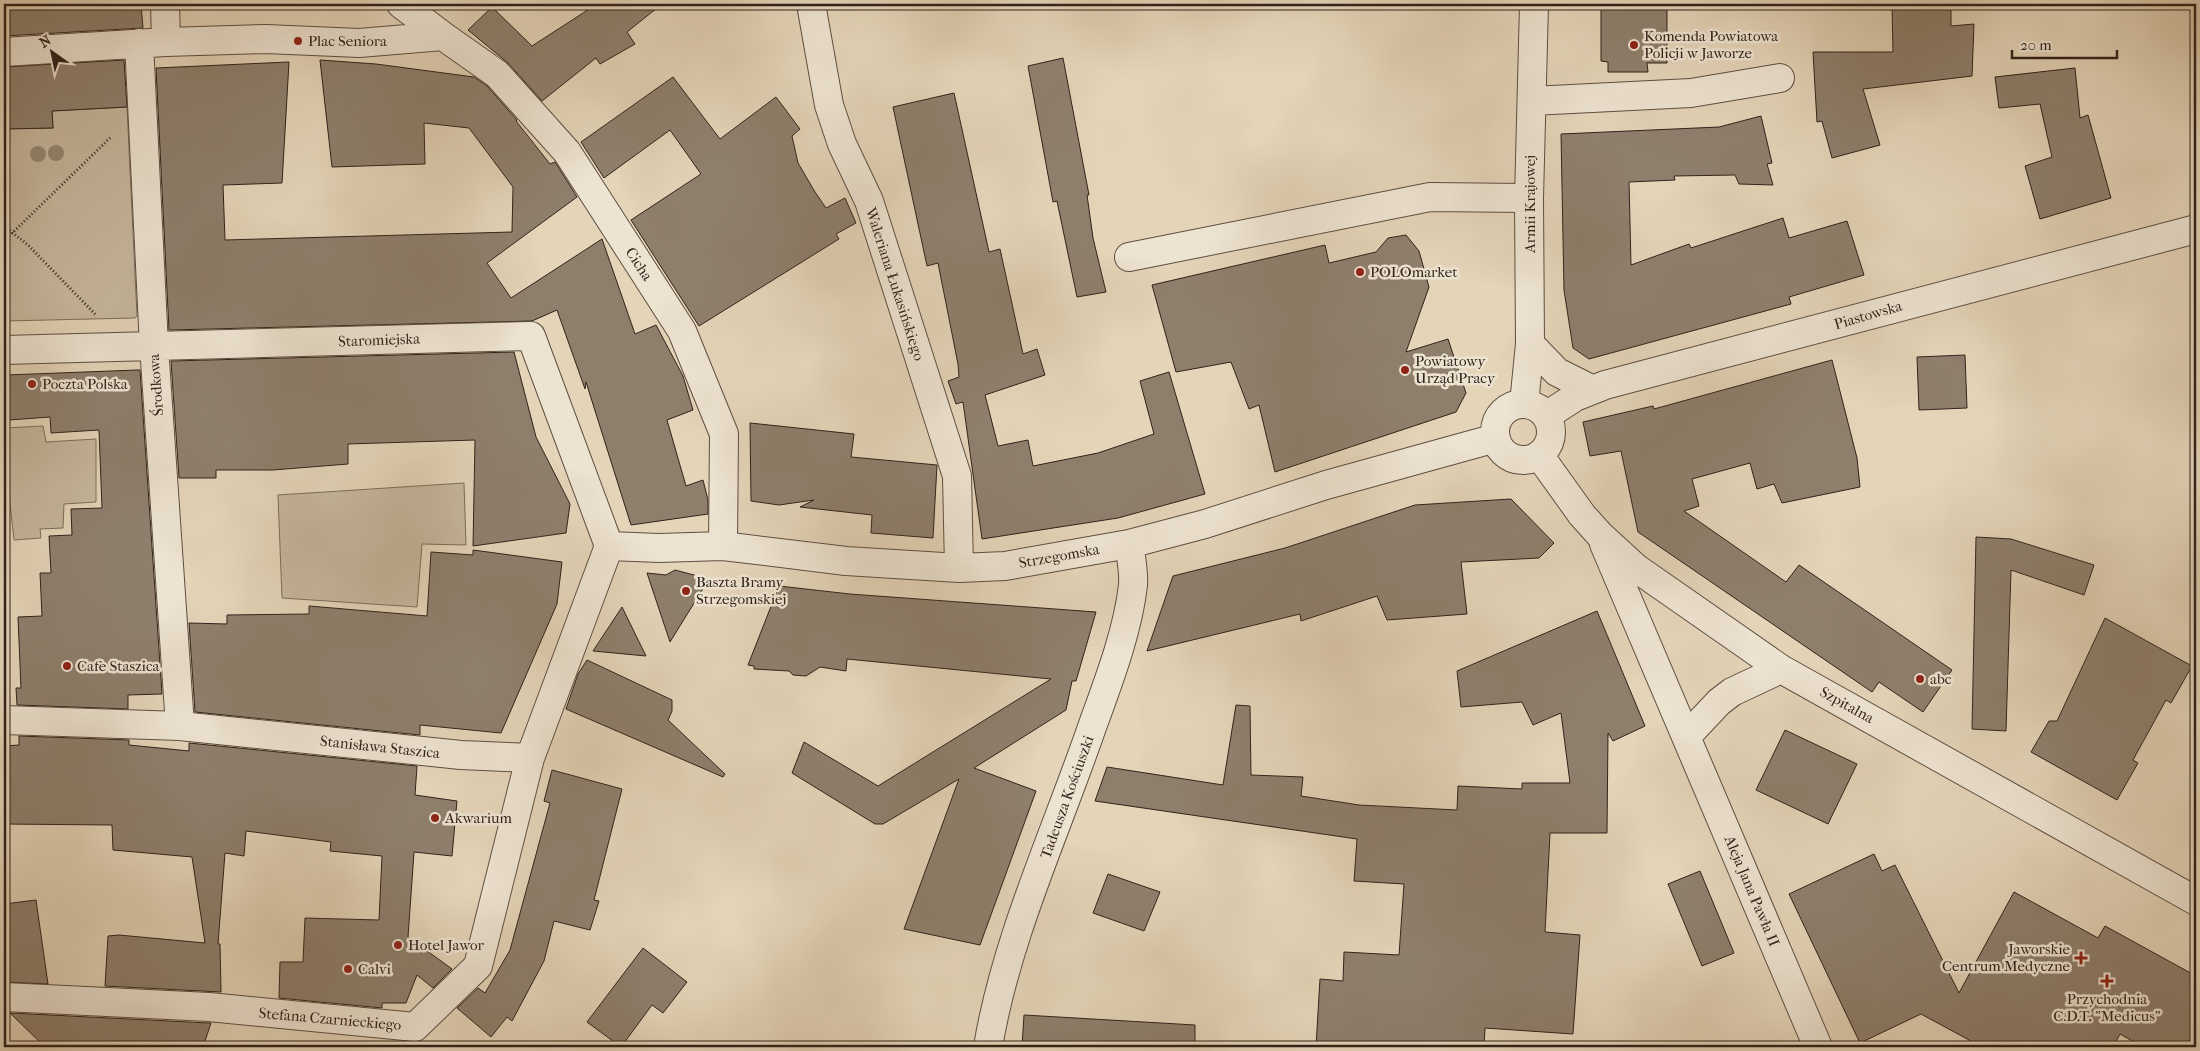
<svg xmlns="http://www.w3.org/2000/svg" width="2200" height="1051" font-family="'IM FELL French Canon',serif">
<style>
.green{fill:#c6b69d;stroke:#7c6c5c}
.building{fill:#8e7f6d;stroke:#31221b}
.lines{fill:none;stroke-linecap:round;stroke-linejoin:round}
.minor-casing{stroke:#5e4e42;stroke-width:30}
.path{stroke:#31221b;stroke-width:3;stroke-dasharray:1 2.5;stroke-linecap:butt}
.minor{stroke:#ede3d1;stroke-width:28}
.tree{fill:#968674}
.poi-dot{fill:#8f2418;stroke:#ede3d1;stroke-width:2}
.labels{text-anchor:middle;stroke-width:5;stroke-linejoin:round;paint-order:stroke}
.poi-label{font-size:15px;fill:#31221b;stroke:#ede3d1;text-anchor:start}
.street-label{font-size:15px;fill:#31221b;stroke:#ede3d1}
</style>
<rect width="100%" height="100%" fill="#e4d4b8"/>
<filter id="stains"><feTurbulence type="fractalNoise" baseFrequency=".004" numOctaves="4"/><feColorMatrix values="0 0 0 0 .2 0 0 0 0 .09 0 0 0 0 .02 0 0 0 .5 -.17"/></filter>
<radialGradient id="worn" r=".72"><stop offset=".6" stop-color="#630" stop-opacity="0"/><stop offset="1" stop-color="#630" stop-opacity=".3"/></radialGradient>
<!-- green -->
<path class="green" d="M 127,107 L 137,316 L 135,318 L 4,321 L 4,129 L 53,128 L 52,111 Z
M 43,426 L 46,442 L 96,439 L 96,502 L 64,504 L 63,528 L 40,529 L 41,538 L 14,540 L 4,448 L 4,428 Z
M 464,483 L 466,545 L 422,544 L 417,607 L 282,598 L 278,495 Z"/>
<!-- building -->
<path class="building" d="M 4,4 L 141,4 L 143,28 L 4,36 Z
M 597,4 L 662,4 L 627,32 L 635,44 L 600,64 L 596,58 L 542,101 L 508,63 L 468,30 L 492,7 L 532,46 Z
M 1601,4 L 1667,4 L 1667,63 L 1647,63 L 1648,72 L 1608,72 L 1608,62 L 1601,61 Z
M 1892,4 L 1951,4 L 1951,26 L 1974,24 L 1972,76 L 1863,89 L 1880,145 L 1832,158 L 1822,121 L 1817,122 L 1813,52 L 1893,52 Z
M 1063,58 L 1089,195 L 1087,195 L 1093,238 L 1106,292 L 1077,297 L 1057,201 L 1053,202 L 1028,66 Z
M 124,60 L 127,107 L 52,111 L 53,128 L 4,129 L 4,67 Z
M 320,60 L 376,64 L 474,77 L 487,86 L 517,120 L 516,121 L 550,164 L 555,162 L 577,197 L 487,263 L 511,298 L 602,239 L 635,334 L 656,325 L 683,376 L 693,410 L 667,420 L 686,486 L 703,480 L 708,500 L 708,514 L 631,525 L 586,382 L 585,389 L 557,310 L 532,321 L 169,330 L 156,68 L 289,62 L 282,183 L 223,185 L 225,240 L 512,232 L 513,187 L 469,128 L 424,123 L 425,164 L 332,167 Z
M 2075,68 L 2080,118 L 2088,115 L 2111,198 L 2040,219 L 2025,166 L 2052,157 L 2040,104 L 1999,108 L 1995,77 Z
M 673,77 L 720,139 L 776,97 L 800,129 L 792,136 L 798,163 L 815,192 L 826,208 L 845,198 L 856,223 L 836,234 L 839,239 L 699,326 L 631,220 L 701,174 L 670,130 L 604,178 L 581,142 Z
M 954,93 L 989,252 L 1000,249 L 1023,354 L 1037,349 L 1045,375 L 985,395 L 998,446 L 1028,440 L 1033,466 L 1098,453 L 1154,434 L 1140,381 L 1169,372 L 1205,494 L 1118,518 L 982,539 L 963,402 L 956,404 L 948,381 L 959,377 L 958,364 L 938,263 L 927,266 L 893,107 Z
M 1761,116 L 1772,163 L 1767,164 L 1773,185 L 1739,184 L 1735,175 L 1674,176 L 1675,180 L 1629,182 L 1631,265 L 1689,244 L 1691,248 L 1783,218 L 1789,238 L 1847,221 L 1864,275 L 1789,297 L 1791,304 L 1589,359 L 1573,348 L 1564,290 L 1561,134 L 1719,127 Z
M 1406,235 L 1419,251 L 1429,287 L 1406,352 L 1448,339 L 1466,393 L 1456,412 L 1275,472 L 1259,405 L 1249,409 L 1231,362 L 1176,372 L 1152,285 L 1325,245 L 1329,263 L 1376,252 L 1388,238 Z
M 514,352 L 536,437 L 570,504 L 566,533 L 473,546 L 475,440 L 348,444 L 348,464 L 273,470 L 216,470 L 216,478 L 179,478 L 171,361 Z
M 1965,355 L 1967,408 L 1919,410 L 1917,357 Z
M 1832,360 L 1857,458 L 1860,487 L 1782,503 L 1774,484 L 1757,489 L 1750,463 L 1692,479 L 1699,506 L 1684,511 L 1786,582 L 1799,565 L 1952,670 L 1923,712 L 1879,682 L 1872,692 L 1638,532 L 1621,451 L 1590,456 L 1583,422 L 1653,406 L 1654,409 Z
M 137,370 L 140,370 L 162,694 L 128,695 L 128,709 L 17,705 L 16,688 L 21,688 L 18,617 L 42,616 L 40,573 L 51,573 L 49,536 L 72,535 L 71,509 L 102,508 L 99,430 L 51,433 L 50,417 L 9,420 L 6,375 Z
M 750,423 L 854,434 L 851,457 L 937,465 L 933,538 L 871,533 L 872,515 L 800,507 L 814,500 L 779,505 L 751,501 Z
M 1511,499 L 1554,543 L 1539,558 L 1461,562 L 1467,614 L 1387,620 L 1377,596 L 1301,621 L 1300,614 L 1147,651 L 1173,576 L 1285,548 L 1415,505 Z
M 1976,537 L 2011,539 L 2094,565 L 2084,595 L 2011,570 L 2006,731 L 1972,729 Z
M 473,550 L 562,562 L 557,604 L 501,733 L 420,725 L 420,735 L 195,712 L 189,623 L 227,624 L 227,615 L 309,614 L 309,606 L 427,616 L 431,552 L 473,555 Z
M 675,570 L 709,579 L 670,642 L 647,573 L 666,575 Z
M 779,586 L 850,594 L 1096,612 L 1076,681 L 1072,681 L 1066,710 L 974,768 L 1036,791 L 980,945 L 904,929 L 959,779 L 883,824 L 875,824 L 792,773 L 804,742 L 878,786 L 1051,679 L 847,659 L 846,671 L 820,667 L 806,676 L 793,675 L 789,671 L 754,669 L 754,666 L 748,665 Z
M 622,607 L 646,656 L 593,651 Z
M 1597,611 L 1645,726 L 1613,741 L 1608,733 L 1607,833 L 1550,833 L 1545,932 L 1580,935 L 1573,1034 L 1485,1028 L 1484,1047 L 1316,1047 L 1320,979 L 1343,981 L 1344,952 L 1399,955 L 1404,884 L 1354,881 L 1357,839 L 1095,801 L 1107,767 L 1223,785 L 1236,705 L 1250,706 L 1251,775 L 1303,777 L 1301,796 L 1359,805 L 1457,810 L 1458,786 L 1522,789 L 1522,783 L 1570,783 L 1561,713 L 1533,725 L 1522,702 L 1461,707 L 1457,671 Z
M 2105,618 L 2192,666 L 2171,703 L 2166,700 L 2133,760 L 2138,763 L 2117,800 L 2031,752 L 2049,721 L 2057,721 Z
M 587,660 L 672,700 L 672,711 L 668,720 L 725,774 L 723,777 L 566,709 L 578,674 Z
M 1785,730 L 1857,764 L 1828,824 L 1756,790 Z
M 19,736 L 129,740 L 129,745 L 189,751 L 189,743 L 417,766 L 415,795 L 457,801 L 452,856 L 414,852 L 408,937 L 452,969 L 433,988 L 417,975 L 406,1003 L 382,1003 L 382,1008 L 279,998 L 280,962 L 303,962 L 305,918 L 379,920 L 382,856 L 330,851 L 331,842 L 246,831 L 244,856 L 225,853 L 218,944 L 220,944 L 221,992 L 105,986 L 108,936 L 119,935 L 205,943 L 192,857 L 113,850 L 112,825 L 4,824 L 4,746 L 19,745 Z
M 552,770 L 622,789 L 594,900 L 599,901 L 590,930 L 554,921 L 544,961 L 512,1021 L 507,1017 L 491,1037 L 457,1008 L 478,988 L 485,993 L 510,950 L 550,803 L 544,801 Z
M 1874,854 L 1882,871 L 1895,865 L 1959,993 L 2014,892 L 2098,938 L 2105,926 L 2196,976 L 2196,1047 L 2143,1047 L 2120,1034 L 2113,1047 L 1982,1047 L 1921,1014 L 1860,1043 L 1789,894 Z
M 1700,871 L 1734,953 L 1702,966 L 1668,884 Z
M 1108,874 L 1160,892 L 1144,931 L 1093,913 Z
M 36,900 L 48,984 L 4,982 L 4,904 Z
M 643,948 L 687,982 L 663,1013 L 652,1005 L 621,1047 L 587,1022 Z
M 10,1013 L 208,1023 L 211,1023 L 203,1047 L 45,1047 Z
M 1024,1015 L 1195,1025 L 1195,1047 L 1022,1047 Z"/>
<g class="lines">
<!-- minor casing -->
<g class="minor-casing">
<path id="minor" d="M 165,4 L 166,42
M 811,4 L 829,105 L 842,144 L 869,201 L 957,476 L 959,568
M 443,36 L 497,74 L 567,152 L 682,331 L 724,434 L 723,546
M 139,43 L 154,346 L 180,726
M 4,52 L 166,42 L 266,39 L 359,43 L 443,36 L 401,4
M 1532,101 L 1691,93 L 1780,78
M 1129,257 L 1430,197 L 1529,198
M 1530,344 L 1557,372 L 1591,389
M 4,350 L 531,336 L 609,546
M 1524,404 L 1530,344 L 1529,198 L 1534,4
M1495 432a28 28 0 1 1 56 0a28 28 0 1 1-56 0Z
M 1546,416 L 1575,397 L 1605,385 L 2196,229
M 1539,455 L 1582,515 L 1600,535 L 1636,568 L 1781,669 L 2196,901
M 1604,544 L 1818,1047
M 609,546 L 659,548 L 723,546 L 846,561 L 959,568 L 1005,566 L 1129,544 L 1205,524 L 1326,485 L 1496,438
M 4,720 L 180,726 L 461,755 L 530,758 L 609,546
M 1687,736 L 1719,702 L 1732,692 L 1781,669
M 4,997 L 209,1007 L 415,1027 L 478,966 L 530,758
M 988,1047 C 1006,938 1056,832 1092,727 C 1108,683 1128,631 1133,585 C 1134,571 1131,557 1129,544"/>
</g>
<!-- path -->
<path class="path" d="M 4,226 L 28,245 L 96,315
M 4,241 L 111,137"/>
<!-- minor -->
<use href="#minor" class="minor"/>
</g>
<!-- trees -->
<g class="tree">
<circle cx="56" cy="153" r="8"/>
<circle cx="38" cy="154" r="8"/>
</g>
<!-- markers -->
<g class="poi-dot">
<circle cx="298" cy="41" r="5"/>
<circle cx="1634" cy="45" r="5"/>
<circle cx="1360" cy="272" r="5"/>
<circle cx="1405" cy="370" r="5"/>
<circle cx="32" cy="384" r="5"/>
<circle cx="686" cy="591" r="5"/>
<circle cx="67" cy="666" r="5"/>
<circle cx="1920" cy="679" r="5"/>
<circle cx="435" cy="818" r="5"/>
<circle cx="398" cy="945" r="5"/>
<path d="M2078.5 950.5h5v5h5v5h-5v5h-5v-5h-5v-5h5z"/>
<circle cx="348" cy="969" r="5"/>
<path d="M2104.5 973.5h5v5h5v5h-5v5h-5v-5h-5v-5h5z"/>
</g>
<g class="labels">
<!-- poi labels -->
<g class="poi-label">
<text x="1644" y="41">Komenda Powiatowa<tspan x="1644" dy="17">Policji w Jaworze</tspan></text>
<text x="308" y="46">Plac Seniora</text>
<text x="1370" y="277">POLOmarket</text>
<text x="1415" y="366">Powiatowy<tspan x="1415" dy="17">Urząd Pracy</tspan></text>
<text x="42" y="389">Poczta Polska</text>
<text x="696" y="587">Baszta Bramy<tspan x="696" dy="17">Strzegomskiej</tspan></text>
<text x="77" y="671">Cafe Staszica</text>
<text x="1930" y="684">abc</text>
<text x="445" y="823">Akwarium</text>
<text x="408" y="950">Hotel Jawor</text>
<text x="2070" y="954" text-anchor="end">Jaworskie<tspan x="2070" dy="17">Centrum Medyczne</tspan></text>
<text x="358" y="974">Calvi</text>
<text x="2107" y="1004" text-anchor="middle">Przychodnia<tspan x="2107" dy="17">C.D.T. "Medicus"</tspan></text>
</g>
<!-- street labels -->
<g class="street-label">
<text transform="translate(1530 204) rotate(-90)" y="5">Armii Krajowej</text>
<text transform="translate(639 264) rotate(57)" y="5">Cicha</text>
<text transform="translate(895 284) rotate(72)" y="5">Waleriana Łukasińskiego</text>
<text transform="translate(1868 315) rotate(-16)" y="5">Piastowska</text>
<text transform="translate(379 340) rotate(-2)" y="5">Staromiejska</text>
<text transform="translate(156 385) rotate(-94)" y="5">Środkowa</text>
<text transform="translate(1059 556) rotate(-10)" y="5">Strzegomska</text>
<text transform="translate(1847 705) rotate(29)" y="5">Szpitalna</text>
<text transform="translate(380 747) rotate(6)" y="5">Stanisława Staszica</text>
<text transform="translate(1067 797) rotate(-70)" y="5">Tadeusza Kościuszki</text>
<text transform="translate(1752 891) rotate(67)" y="5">Aleja Jana Pawła II</text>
<text transform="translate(330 1019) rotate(5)" y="5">Stefana Czarnieckiego</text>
</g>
</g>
<!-- margin -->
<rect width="2200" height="1051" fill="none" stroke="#e4d4b8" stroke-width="20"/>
<rect x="5" y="5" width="2190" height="1041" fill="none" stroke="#31221b" stroke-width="2.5"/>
<rect x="10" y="10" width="2180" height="1031" fill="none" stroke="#31221b"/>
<!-- north arrow -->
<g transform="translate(52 52) rotate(327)" stroke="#ede3d1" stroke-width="4" paint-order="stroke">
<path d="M0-4L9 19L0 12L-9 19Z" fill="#31221b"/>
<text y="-8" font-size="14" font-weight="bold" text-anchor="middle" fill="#31221b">N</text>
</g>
<!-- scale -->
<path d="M2012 50v8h105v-8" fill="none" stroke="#31221b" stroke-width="2.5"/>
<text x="2020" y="50" font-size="15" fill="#31221b" stroke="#ede3d1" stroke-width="4" paint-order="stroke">20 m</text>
<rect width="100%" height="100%" filter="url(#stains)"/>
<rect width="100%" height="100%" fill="url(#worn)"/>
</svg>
